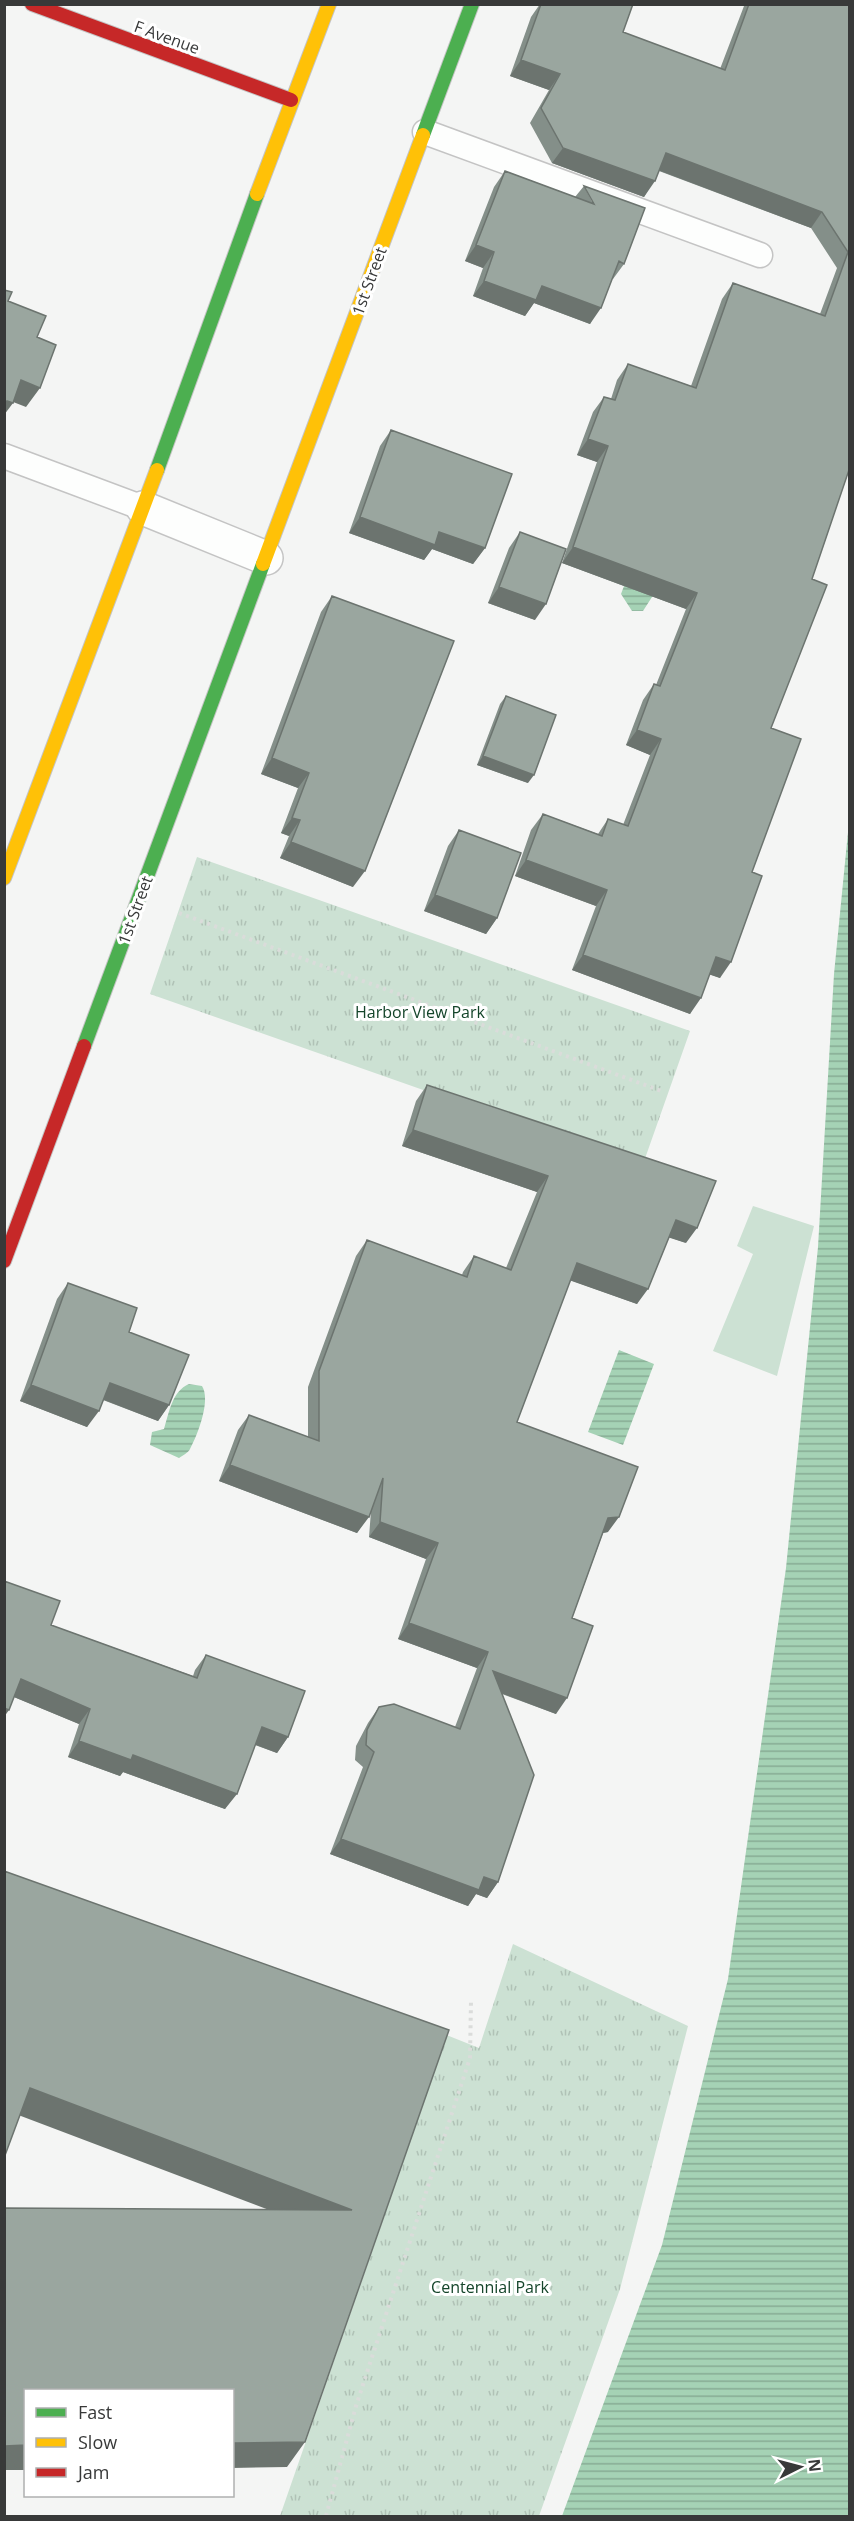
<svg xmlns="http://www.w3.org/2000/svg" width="854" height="2521" font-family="'Open Sans',sans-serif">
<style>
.grass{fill:#cce1d3}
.park{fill:url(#park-tufts)}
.water{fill:url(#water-rules)}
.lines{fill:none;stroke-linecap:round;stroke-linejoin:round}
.lane-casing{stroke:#c4c4c4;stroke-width:27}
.street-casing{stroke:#c4c4c4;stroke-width:36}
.fast-casing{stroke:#c4c4c4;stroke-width:16}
.slow-casing{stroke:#c4c4c4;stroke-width:16}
.jam-casing{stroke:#c4c4c4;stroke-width:16}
.path{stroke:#dadcda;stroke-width:4;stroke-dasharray:3 4.5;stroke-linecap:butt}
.lane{stroke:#fdfefd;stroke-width:24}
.street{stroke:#fdfefd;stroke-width:33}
.fast{stroke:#4caf50;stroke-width:14}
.slow{stroke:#ffc107;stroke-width:14}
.jam{stroke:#c62828;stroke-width:14}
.wall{fill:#848f89}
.shaded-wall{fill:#6c746f}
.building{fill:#9aa69f;stroke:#6c746f;stroke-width:1.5}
.labels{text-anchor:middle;stroke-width:6;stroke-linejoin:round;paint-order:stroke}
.street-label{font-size:16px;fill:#383939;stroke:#fff}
.park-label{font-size:16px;fill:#14452a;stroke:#fff}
</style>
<defs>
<pattern id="park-tufts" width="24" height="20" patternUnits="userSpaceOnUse" patternTransform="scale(1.5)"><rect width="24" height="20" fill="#cce1d3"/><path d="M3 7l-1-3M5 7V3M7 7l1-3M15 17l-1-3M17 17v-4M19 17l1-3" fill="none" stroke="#b0c2b6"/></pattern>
<pattern id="water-rules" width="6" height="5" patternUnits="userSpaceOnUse" patternTransform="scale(1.5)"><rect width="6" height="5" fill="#a5d2b5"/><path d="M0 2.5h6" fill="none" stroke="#87ab94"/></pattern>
</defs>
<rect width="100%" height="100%" fill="#f4f5f4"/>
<!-- grass -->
<path class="grass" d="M 753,1206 L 814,1226 L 777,1376 L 713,1351 L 753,1254 L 737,1246 Z"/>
<!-- park -->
<path class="park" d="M 197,857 L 690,1031 L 642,1167 L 150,994 Z
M 513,1944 L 688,2026 L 620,2289 L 539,2516 L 280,2516 L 384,2217 L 444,2034 L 479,2048 Z"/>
<!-- water -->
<path class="water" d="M 651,554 L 661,593 L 652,597 L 643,611 L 632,611 L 621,594 L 624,586 Z
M 849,822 L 849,2516 L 562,2516 L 662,2245 L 728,1979 L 786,1568 L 818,1247 L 834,974 Z
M 619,1350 L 654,1364 L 623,1445 L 588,1432 Z
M 189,1384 L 202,1386 C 211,1400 198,1434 190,1449 C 188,1453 183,1455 179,1458 L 150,1445 L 152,1432 L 164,1429 C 169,1413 172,1391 189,1384 Z"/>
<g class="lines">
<!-- lane casing -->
<g class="lane-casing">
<path id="lane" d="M 425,132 L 760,255
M 4,456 L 143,508"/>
</g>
<!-- street casing -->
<g class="street-casing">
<path id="street" d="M 143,508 L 266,558"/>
</g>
<!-- fast casing -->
<g class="fast-casing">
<path id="fast" d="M 423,135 L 472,4
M 157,470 L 257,194
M 84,1046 L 263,564"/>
</g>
<!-- slow casing -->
<g class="slow-casing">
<path id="slow" d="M 257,194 L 329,4
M 263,564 L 423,135
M 4,878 L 157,470"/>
</g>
<!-- jam casing -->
<g class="jam-casing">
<path id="jam" d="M 32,4 L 291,100
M 4,1261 L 84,1046"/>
</g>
<!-- path -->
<path class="path" d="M 179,913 L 664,1092
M 326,2516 L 356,2406 L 470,2058 L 471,2001"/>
<!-- lane -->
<use href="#lane" class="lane"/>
<!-- street -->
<use href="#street" class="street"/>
<!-- fast -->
<use href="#fast" class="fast"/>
<!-- slow -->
<use href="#slow" class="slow"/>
<!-- jam -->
<use href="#jam" class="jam"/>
</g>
<!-- wall -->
<path class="wall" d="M 540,4 L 633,4 L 623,32 L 720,69 L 744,6 L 739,4 L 849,4 L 849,470 L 812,579 L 771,728 L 752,872 L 720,978 L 709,974 L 690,1014 L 572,970 L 596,906 L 515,876 L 531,830 L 543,814 L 598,834 L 608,819 L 623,825 L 650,755 L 626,745 L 643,700 L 654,684 L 656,685 L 686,609 L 562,563 L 597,462 L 577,455 L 593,412 L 604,397 L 611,399 L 617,380 L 628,364 L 691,386 L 722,299 L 733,283 L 820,314 L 837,268 L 811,228 L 659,171 L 644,197 L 552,163 L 530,123 L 549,90 L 510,76 L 531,17 Z
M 505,171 L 575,197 L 584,186 L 624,264 L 613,279 L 612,279 L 590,324 L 534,303 L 525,316 L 473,296 L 483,268 L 465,261 L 494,187 Z
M 391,430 L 485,548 L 473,564 L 432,549 L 424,560 L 349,533 L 380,446 Z
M 520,532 L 535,620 L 488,603 L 509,548 Z
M 332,596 L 353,887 L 280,858 L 289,836 L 281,833 L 298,788 L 261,774 L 321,612 Z
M 506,696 L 528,783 L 477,765 L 500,704 Z
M 459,830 L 497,918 L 486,934 L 424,911 L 448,846 Z
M 427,1085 L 686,1243 L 669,1237 L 637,1304 L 570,1280 L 517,1422 L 608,1532 L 603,1533 L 572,1618 L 556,1714 L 502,1694 L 498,1882 L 487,1898 L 476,1894 L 468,1906 L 330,1854 L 363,1767 L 355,1760 L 356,1746 L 368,1723 L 379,1707 L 455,1727 L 477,1668 L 398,1639 L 426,1559 L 369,1537 L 371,1511 L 357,1533 L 219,1481 L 238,1430 L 249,1415 L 308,1437 L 308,1387 L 356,1256 L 367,1240 L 462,1275 L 463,1272 L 474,1256 L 506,1268 L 537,1192 L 402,1146 L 416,1101 Z
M 68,1283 L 129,1332 L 169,1405 L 158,1421 L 103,1400 L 87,1427 L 20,1401 L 57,1299 Z
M 4,1581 L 51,1625 L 193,1676 L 195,1670 L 206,1655 L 288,1737 L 277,1753 L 255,1745 L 225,1809 L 123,1772 L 120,1776 L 68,1757 L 79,1724 L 14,1697 Z"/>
<!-- shaded-wall -->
<path class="shaded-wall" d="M 521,60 L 560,74 L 549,90 L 510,76 Z
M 563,148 L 655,181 L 644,197 L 552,163 Z
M 666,153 L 822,212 L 811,228 L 655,169 Z
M 476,245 L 494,252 L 483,268 L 465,261 Z
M 484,281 L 542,286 L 601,308 L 590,324 L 534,303 L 525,316 L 473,296 Z
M 21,380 L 40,388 L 26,407 L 8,400 Z
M 7,401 L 13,403 L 4,415 L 4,405 Z
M 588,439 L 608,446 L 597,462 L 577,455 Z
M 360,517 L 439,532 L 485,548 L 473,564 L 432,549 L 424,560 L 349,533 Z
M 573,547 L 697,593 L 686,609 L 562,563 Z
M 499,587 L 546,604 L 535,620 L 488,603 Z
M 637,730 L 661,739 L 650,755 L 626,745 Z
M 483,756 L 534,775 L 528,783 L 477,765 Z
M 272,758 L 309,773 L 298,788 L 261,774 Z
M 292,818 L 300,820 L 289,836 L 281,833 Z
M 291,842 L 365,871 L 353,887 L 280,858 Z
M 526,860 L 607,890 L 596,906 L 515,876 Z
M 435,895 L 497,918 L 486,934 L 424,911 Z
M 583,955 L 701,998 L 690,1014 L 572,970 Z
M 716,957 L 731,962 L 720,978 L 705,973 Z
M 413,1130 L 548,1176 L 537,1192 L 402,1146 Z
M 676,1220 L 697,1228 L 686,1243 L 664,1236 Z
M 577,1263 L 648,1289 L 637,1304 L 566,1279 Z
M 110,1383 L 169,1405 L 158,1421 L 99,1398 Z
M 31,1385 L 99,1411 L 87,1427 L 20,1401 Z
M 230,1465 L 369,1517 L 357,1533 L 219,1481 Z
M 619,1517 L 608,1532 L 597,1534 L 608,1518 Z
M 380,1522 L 438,1543 L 426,1559 L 369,1537 Z
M 409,1623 L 488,1652 L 477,1668 L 398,1639 Z
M 493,1671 L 567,1698 L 556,1714 L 482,1686 Z
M 21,1679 L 90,1709 L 79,1724 L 9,1695 Z
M 4,1708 L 9,1710 L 4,1717 Z
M 262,1727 L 288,1737 L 277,1753 L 251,1743 Z
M 79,1741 L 133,1755 L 237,1794 L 225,1809 L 123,1772 L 120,1776 L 68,1757 Z
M 341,1839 L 484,1877 L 498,1882 L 487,1898 L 476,1894 L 468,1906 L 330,1854 Z
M 30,2088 L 352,2210 L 335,2235 L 13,2113 Z
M 305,2442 L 287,2467 L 232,2468 L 232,2443 Z
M 26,2445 L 26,2470 L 4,2470 L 4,2446 Z"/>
<!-- building -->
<path class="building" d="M 541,4 L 633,4 L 623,32 L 725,70 L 749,4 L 849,4 L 849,470 L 812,579 L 827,585 L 771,728 L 801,739 L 752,872 L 762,876 L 731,962 L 716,957 L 701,998 L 583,955 L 607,890 L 526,860 L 543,814 L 602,836 L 608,819 L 628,826 L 661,739 L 637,730 L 654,684 L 660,686 L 697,593 L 573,547 L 608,446 L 588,439 L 604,397 L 615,400 L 628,364 L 696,388 L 733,283 L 825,316 L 848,252 L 822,212 L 666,153 L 655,181 L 563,148 L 541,108 L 560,74 L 521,60 Z
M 505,171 L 594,204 L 584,186 L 645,208 L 624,264 L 619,261 L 601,308 L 542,286 L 536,300 L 484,281 L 494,252 L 476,245 Z
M 4,290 L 12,292 L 8,301 L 46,316 L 37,337 L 56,345 L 40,388 L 21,380 L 13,403 L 7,401 L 4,408 Z
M 391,430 L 512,474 L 485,548 L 439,532 L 435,545 L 360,517 Z
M 520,532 L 566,549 L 546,604 L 499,587 Z
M 332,596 L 454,641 L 365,871 L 291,842 L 300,820 L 292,818 L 309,773 L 272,758 Z
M 506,696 L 556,715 L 534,775 L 483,756 Z
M 459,830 L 521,853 L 497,918 L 435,895 Z
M 427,1085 L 716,1181 L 697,1228 L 676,1220 L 648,1289 L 577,1263 L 517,1422 L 638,1467 L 619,1517 L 608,1518 L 572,1618 L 593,1626 L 567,1698 L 493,1671 L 534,1775 L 498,1882 L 484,1877 L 479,1890 L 341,1839 L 374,1752 L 366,1745 L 367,1730 L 379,1707 L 394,1704 L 460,1729 L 488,1652 L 409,1623 L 438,1543 L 380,1522 L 383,1478 L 369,1517 L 230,1465 L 249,1415 L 319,1441 L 319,1371 L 367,1240 L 467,1277 L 474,1256 L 511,1270 L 548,1176 L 413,1130 Z
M 68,1283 L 137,1308 L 129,1332 L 189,1355 L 169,1405 L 110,1383 L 99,1411 L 31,1385 Z
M 4,1581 L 60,1601 L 51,1625 L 197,1678 L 206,1655 L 305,1691 L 288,1737 L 262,1727 L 237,1794 L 133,1755 L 131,1760 L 79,1741 L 90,1709 L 21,1679 L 9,1710 L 4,1708 Z
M 4,1871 L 449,2030 L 305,2442 L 232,2443 L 232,2391 L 26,2391 L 26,2445 L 4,2446 L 4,2208 L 352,2210 L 30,2088 L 4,2158 Z"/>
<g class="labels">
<!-- street labels -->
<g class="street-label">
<text transform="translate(167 37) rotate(20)" y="6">F Avenue</text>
<text transform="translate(369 281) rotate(-70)" y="6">1st Street</text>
<text transform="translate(135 910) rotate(-70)" y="6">1st Street</text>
</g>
<!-- park labels -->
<g class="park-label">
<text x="420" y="1018">Harbor View Park</text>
<text x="490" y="2293">Centennial Park</text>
</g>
</g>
<!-- border -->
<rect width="854" height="2521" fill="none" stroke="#383939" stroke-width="12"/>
<!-- legend -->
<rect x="24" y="2389" width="210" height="108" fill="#ffffff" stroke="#afb0b0" stroke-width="1.5"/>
<rect x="36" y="2408" width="30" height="9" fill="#4caf50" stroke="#afb0b0" stroke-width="1.5"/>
<text x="78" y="2419" font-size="18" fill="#383939">Fast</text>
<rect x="36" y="2438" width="30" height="9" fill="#ffc107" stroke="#afb0b0" stroke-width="1.5"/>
<text x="78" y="2449" font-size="18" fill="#383939">Slow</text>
<rect x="36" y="2468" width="30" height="9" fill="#c62828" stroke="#afb0b0" stroke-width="1.5"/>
<text x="78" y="2479" font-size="18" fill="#383939">Jam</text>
<!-- north arrow -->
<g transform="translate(800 2467) rotate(84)" stroke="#ffffff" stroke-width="4.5" paint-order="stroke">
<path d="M0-4.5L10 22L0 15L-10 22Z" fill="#383939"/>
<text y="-9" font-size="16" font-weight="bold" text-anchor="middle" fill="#383939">N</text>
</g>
</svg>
